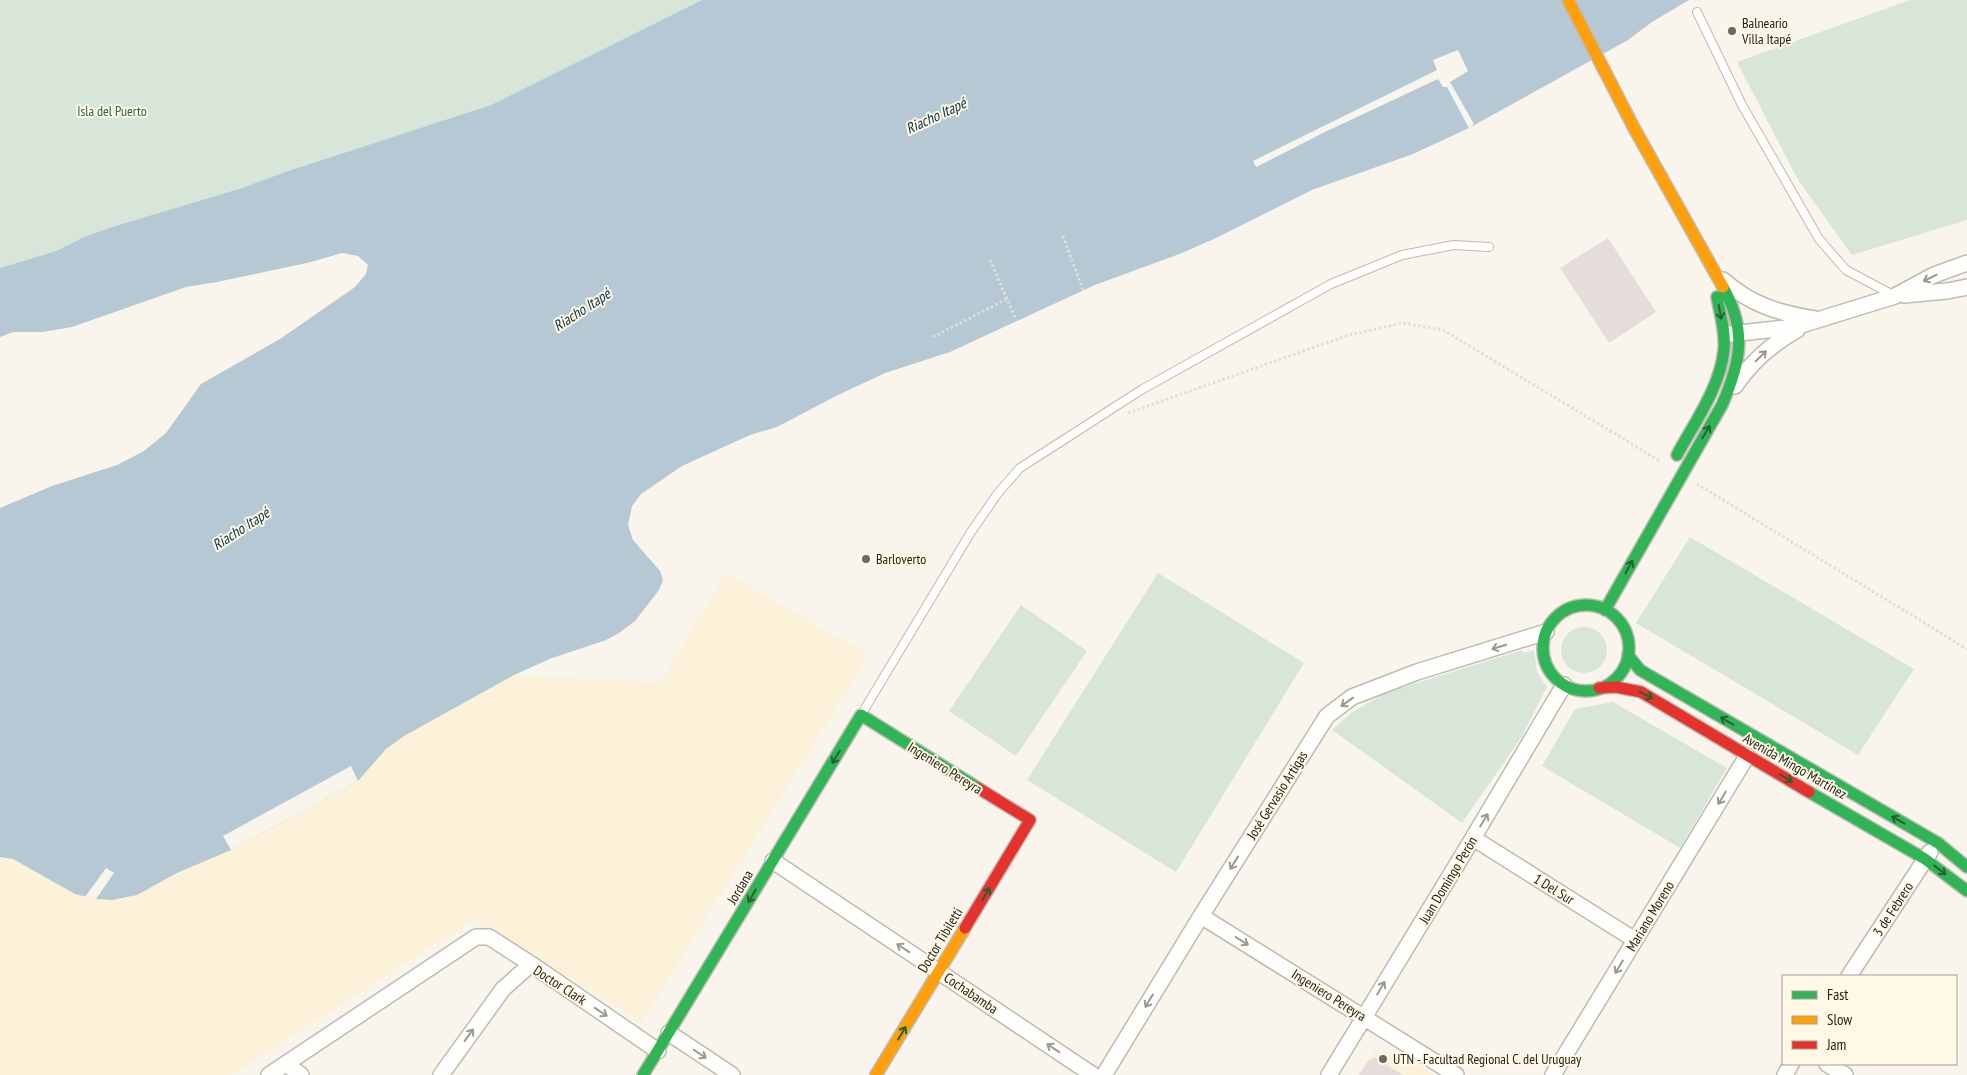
<svg xmlns="http://www.w3.org/2000/svg" width="1967" height="1075" font-family="'PT Sans Narrow',sans-serif">
<style>
.built{fill:#fbf2d9}
.green{fill:#d7e6d8}
.water{fill:#b5c8d3}
.pier{fill:#f9f5ec}
.building{fill:#e5dddc}
.lines{fill:none;stroke-linecap:round;stroke-linejoin:round}
.lane-casing{stroke:#bfbbb2;stroke-width:10}
.street-casing{stroke:#bfbbb2;stroke-width:18}
.fast-casing{stroke:#bfbbb2;stroke-width:14}
.slow-casing{stroke:#bfbbb2;stroke-width:14}
.jam-casing{stroke:#bfbbb2;stroke-width:14}
.path{stroke:#dfdedb;stroke-width:3;stroke-dasharray:2.5 2.5;stroke-linecap:butt}
.lane{stroke:#fefefc;stroke-width:8}
.street{stroke:#fefefc;stroke-width:15}
.fast{stroke:#30b455;stroke-width:11}
.slow{stroke:#ff9f0a;stroke-width:11}
.jam{stroke:#e5322d;stroke-width:11}
.oneway{stroke:#9a9993}
.oneway2{stroke:#276130}
.poi-dot{fill:#6c695e;stroke:#fff8e6;stroke-width:2}
.labels{text-anchor:middle;stroke-width:4;stroke-linejoin:round;paint-order:stroke}
.poi-label{font-size:14px;fill:#201d12;stroke:#fff8e6;text-anchor:start}
.park-label{font-size:14px;fill:#2f6347;stroke:#fff8e6}
.street-label{font-size:14px;fill:#201d12;stroke:#fff8e6}
.water-label{font-size:15px;font-style:italic;fill:#083045;stroke:#fff8e6}
</style>
<rect width="100%" height="100%" fill="#f9f5ec"/>
<!-- built -->
<path class="built" d="M 726,573 L 869,655 L 642,1022 L 474,920 L 231,1075 L 0,1075 L 0,857 L 13,859 L 75,894 L 96,899 L 137,895 L 358,781 L 386,749 L 404,736 L 514,675 L 660,683 Z
M 1374,1050 L 1422,1067 L 1433,1075 L 1358,1075 Z"/>
<!-- green -->
<path class="green" d="M 0,0 L 702,0 L 491,105 L 288,171 L 242,188 L 115,226 L 84,237 L 56,251 L 0,268 Z
M 1910,0 L 1967,0 L 1967,220 L 1852,255 L 1798,180 L 1737,62 Z
M 1690,537 L 1914,669 L 1858,755 L 1636,623 Z
M 1158,573 L 1304,663 L 1176,872 L 1027,780 Z
M 1021,605 L 1087,651 L 1016,756 L 949,711 Z
M1561 650a23 23 0 1 1 46 0a23 23 0 1 1-46 0Z
M 1522,650 L 1523,653 L 1534,650 L 1537,672 L 1547,687 L 1521,738 L 1462,823 L 1332,730 L 1351,713 L 1385,693 Z
M 1613,702 L 1727,768 L 1680,848 L 1542,766 L 1575,709 Z"/>
<!-- water -->
<path class="water" d="M 702,0 L 1689,0 L 1652,22 L 1628,40 L 1469,128 L 1413,154 L 1312,190 L 1216,238 L 1182,253 L 1095,285 L 950,352 L 885,373 L 834,397 L 777,427 L 750,435 L 682,466 L 641,494 L 632,506 L 628,525 L 633,540 L 660,571 L 663,580 L 659,590 L 635,621 L 619,633 L 606,640 L 552,658 L 514,675 L 404,736 L 386,749 L 358,781 L 231,850 L 177,873 L 137,895 L 112,900 L 96,899 L 75,894 L 13,859 L 0,857 L 0,508 L 52,486 L 117,465 L 144,451 L 166,433 L 201,384 L 280,339 L 355,287 L 366,274 L 368,265 L 358,256 L 342,253 L 311,262 L 217,282 L 186,287 L 72,327 L 42,332 L 13,332 L 0,337 L 0,268 L 56,251 L 84,237 L 115,226 L 242,188 L 288,171 L 491,105 Z"/>
<!-- pier -->
<path class="pier" d="M 1458,50 L 1468,71 L 1450,82 L 1474,124 L 1469,128 L 1447,87 L 1443,87 L 1438,79 L 1325,132 L 1256,167 L 1253,161 L 1437,70 L 1433,60 Z
M 351,766 L 358,781 L 231,850 L 223,836 Z
M 106,868 L 114,873 L 96,899 L 85,897 Z"/>
<!-- building -->
<path class="building" d="M 1608,238 L 1656,312 L 1609,343 L 1560,268 Z
M 1375,1057 L 1403,1075 L 1359,1075 L 1368,1061 Z"/>
<g class="lines">
<!-- lane casing -->
<g class="lane-casing">
<path id="lane" d="M 1697,12 L 1742,105 L 1819,239 L 1846,270 L 1895,296
M 861,715 L 971,532 L 998,493 L 1020,468 L 1141,390 L 1331,284 L 1402,255 L 1454,245 L 1489,247"/>
</g>
<!-- street casing -->
<g class="street-casing">
<path id="street" d="M 1723,280 C 1751,305 1779,313 1815,319
M 1904,295 L 1947,291 L 1967,287
M 1730,334 L 1795,327 L 1895,296 L 1934,275 L 1967,263
M 1735,386 C 1751,362 1772,344 1797,330
M 1473,838 L 1635,940
M 773,861 L 1093,1075
M 1201,916 L 1456,1075
M 1849,976 L 1930,852
M 669,1033 L 732,1075
M 286,1064 L 301,1075
M 1827,1064 L 1845,1075
M 269,1075 L 476,937 L 489,937 L 531,964
M 441,1075 L 503,989 L 531,964 L 658,1051
M 1104,1075 L 1201,916 L 1327,716 L 1352,697 L 1417,672 L 1546,632
M 1329,1075 L 1473,838 L 1564,685
M 1553,1075 L 1747,756
M 1785,1075 L 1791,1064"/>
</g>
<!-- fast casing -->
<g class="fast-casing">
<path id="fast" d="M 1677,455 C 1694,423 1720,388 1724,350 C 1726,333 1720,314 1717,297
M1543 648a43 43 0 1 1 86 0a43 43 0 1 1-86 0Z
M 1605,610 L 1722,405 C 1741,362 1747,330 1723,287
M 1628,655 L 1640,670 L 1938,843 L 1967,867
M 1809,792 L 1925,859 L 1967,891
M 643,1075 L 861,715 L 978,788"/>
</g>
<!-- slow casing -->
<g class="slow-casing">
<path id="slow" d="M 1568,0 L 1634,128 L 1723,287
M 876,1075 L 965,928"/>
</g>
<!-- jam casing -->
<g class="jam-casing">
<path id="jam" d="M 1599,688 L 1616,687 L 1641,692 L 1809,792
M 965,928 L 1030,820 L 978,788"/>
</g>
<!-- path -->
<path class="path" d="M 1063,236 L 1083,290
M 990,260 L 1016,320
M 933,337 L 1007,299
M 1128,413 L 1349,335 L 1403,323 L 1443,330 L 1660,461
M 1697,484 L 1967,649"/>
<!-- lane -->
<use href="#lane" class="lane"/>
<!-- street -->
<use href="#street" class="street"/>
<!-- fast -->
<use href="#fast" class="fast"/>
<!-- slow -->
<use href="#slow" class="slow"/>
<!-- jam -->
<use href="#jam" class="jam"/>
</g>
<!-- one-way arrows -->
<defs><path id="oneway-shaft" d="M-6 0H5M1.5-3L5.5 0L1.5 3" fill="none" stroke-width="1.6" stroke-linecap="round" stroke-linejoin="round" transform="scale(1.25)"/></defs>
<g class="oneway">
<use href="#oneway-shaft" transform="translate(1930 278) rotate(154)"/>
<use href="#oneway-shaft" transform="translate(1761 356) rotate(-44)"/>
<use href="#oneway-shaft" transform="translate(1499 647) rotate(163)"/>
<use href="#oneway-shaft" transform="translate(1347 702) rotate(144)"/>
<use href="#oneway-shaft" transform="translate(1722 798) rotate(121)"/>
<use href="#oneway-shaft" transform="translate(1484 820) rotate(-59)"/>
<use href="#oneway-shaft" transform="translate(1234 863) rotate(122)"/>
<use href="#oneway-shaft" transform="translate(1242 941) rotate(32)"/>
<use href="#oneway-shaft" transform="translate(903 948) rotate(-146)"/>
<use href="#oneway-shaft" transform="translate(1619 967) rotate(121)"/>
<use href="#oneway-shaft" transform="translate(1381 988) rotate(-59)"/>
<use href="#oneway-shaft" transform="translate(1149 1001) rotate(121)"/>
<use href="#oneway-shaft" transform="translate(601 1012) rotate(34)"/>
<use href="#oneway-shaft" transform="translate(469 1035) rotate(-54)"/>
<use href="#oneway-shaft" transform="translate(1053 1048) rotate(-146)"/>
<use href="#oneway-shaft" transform="translate(700 1054) rotate(34)"/>
</g>
<g class="oneway2">
<use href="#oneway-shaft" transform="translate(1720 312) rotate(79)"/>
<use href="#oneway-shaft" transform="translate(1706 432) rotate(-59)"/>
<use href="#oneway-shaft" transform="translate(1629 567) rotate(-61)"/>
<use href="#oneway-shaft" transform="translate(1646 695) rotate(27)"/>
<use href="#oneway-shaft" transform="translate(1727 721) rotate(-150)"/>
<use href="#oneway-shaft" transform="translate(836 757) rotate(121)"/>
<use href="#oneway-shaft" transform="translate(1786 778) rotate(30)"/>
<use href="#oneway-shaft" transform="translate(1898 820) rotate(-151)"/>
<use href="#oneway-shaft" transform="translate(1940 870) rotate(38)"/>
<use href="#oneway-shaft" transform="translate(986 894) rotate(-59)"/>
<use href="#oneway-shaft" transform="translate(752 896) rotate(121)"/>
<use href="#oneway-shaft" transform="translate(902 1033) rotate(-59)"/>
</g>
<!-- markers -->
<g class="poi-dot">
<circle cx="1732" cy="31" r="5"/>
<circle cx="866" cy="559" r="5"/>
<circle cx="1383" cy="1059" r="5"/>
</g>
<g class="labels">
<!-- poi labels -->
<g class="poi-label">
<text x="1742" y="28">Balneario<tspan x="1742" dy="16">Villa Itapé</tspan></text>
<text x="876" y="564">Barloverto</text>
<text x="1393" y="1064">UTN - Facultad Regional C. del Uruguay</text>
</g>
<!-- park labels -->
<g class="park-label">
<text x="112" y="116">Isla del Puerto</text>
</g>
<!-- street labels -->
<g class="street-label">
<text transform="translate(1795 766) rotate(30)" y="5">Avenida Mingo Martínez</text>
<text transform="translate(945 768) rotate(32)" y="5">Ingeniero Pereyra</text>
<text transform="translate(1277 795) rotate(-58)" y="5">José Gervasio Artigas</text>
<text transform="translate(1448 880) rotate(-59)" y="5">Juan Domingo Perón</text>
<text transform="translate(740 887) rotate(-59)" y="5">Jordana</text>
<text transform="translate(1554 889) rotate(32)" y="5">1 Del Sur</text>
<text transform="translate(1893 909) rotate(-57)" y="5">3 de Febrero</text>
<text transform="translate(1650 916) rotate(-59)" y="5">Mariano Moreno</text>
<text transform="translate(940 940) rotate(-59)" y="5">Doctor Tibiletti</text>
<text transform="translate(560 985) rotate(33)" y="5">Doctor Clark</text>
<text transform="translate(971 993) rotate(34)" y="5">Cochabamba</text>
<text transform="translate(1329 995) rotate(32)" y="5">Ingeniero Pereyra</text>
</g>
<!-- water labels -->
<g class="water-label">
<text transform="translate(936 116) rotate(-25)" y="5">Riacho Itapé</text>
<text transform="translate(582 310) rotate(-33)" y="5">Riacho Itapé</text>
<text transform="translate(241 529) rotate(-33)" y="5">Riacho Itapé</text>
</g>
</g>
<!-- legend -->
<rect x="1782" y="975" width="175" height="90" fill="#fff8e6" stroke="#a6a091"/>
<rect x="1792" y="991" width="25" height="8" fill="#30b455" stroke="#a6a091"/>
<text x="1827" y="1000" font-size="15" fill="#201d12">Fast</text>
<rect x="1792" y="1016" width="25" height="8" fill="#ff9f0a" stroke="#a6a091"/>
<text x="1827" y="1025" font-size="15" fill="#201d12">Slow</text>
<rect x="1792" y="1041" width="25" height="8" fill="#e5322d" stroke="#a6a091"/>
<text x="1827" y="1050" font-size="15" fill="#201d12">Jam</text>
</svg>
